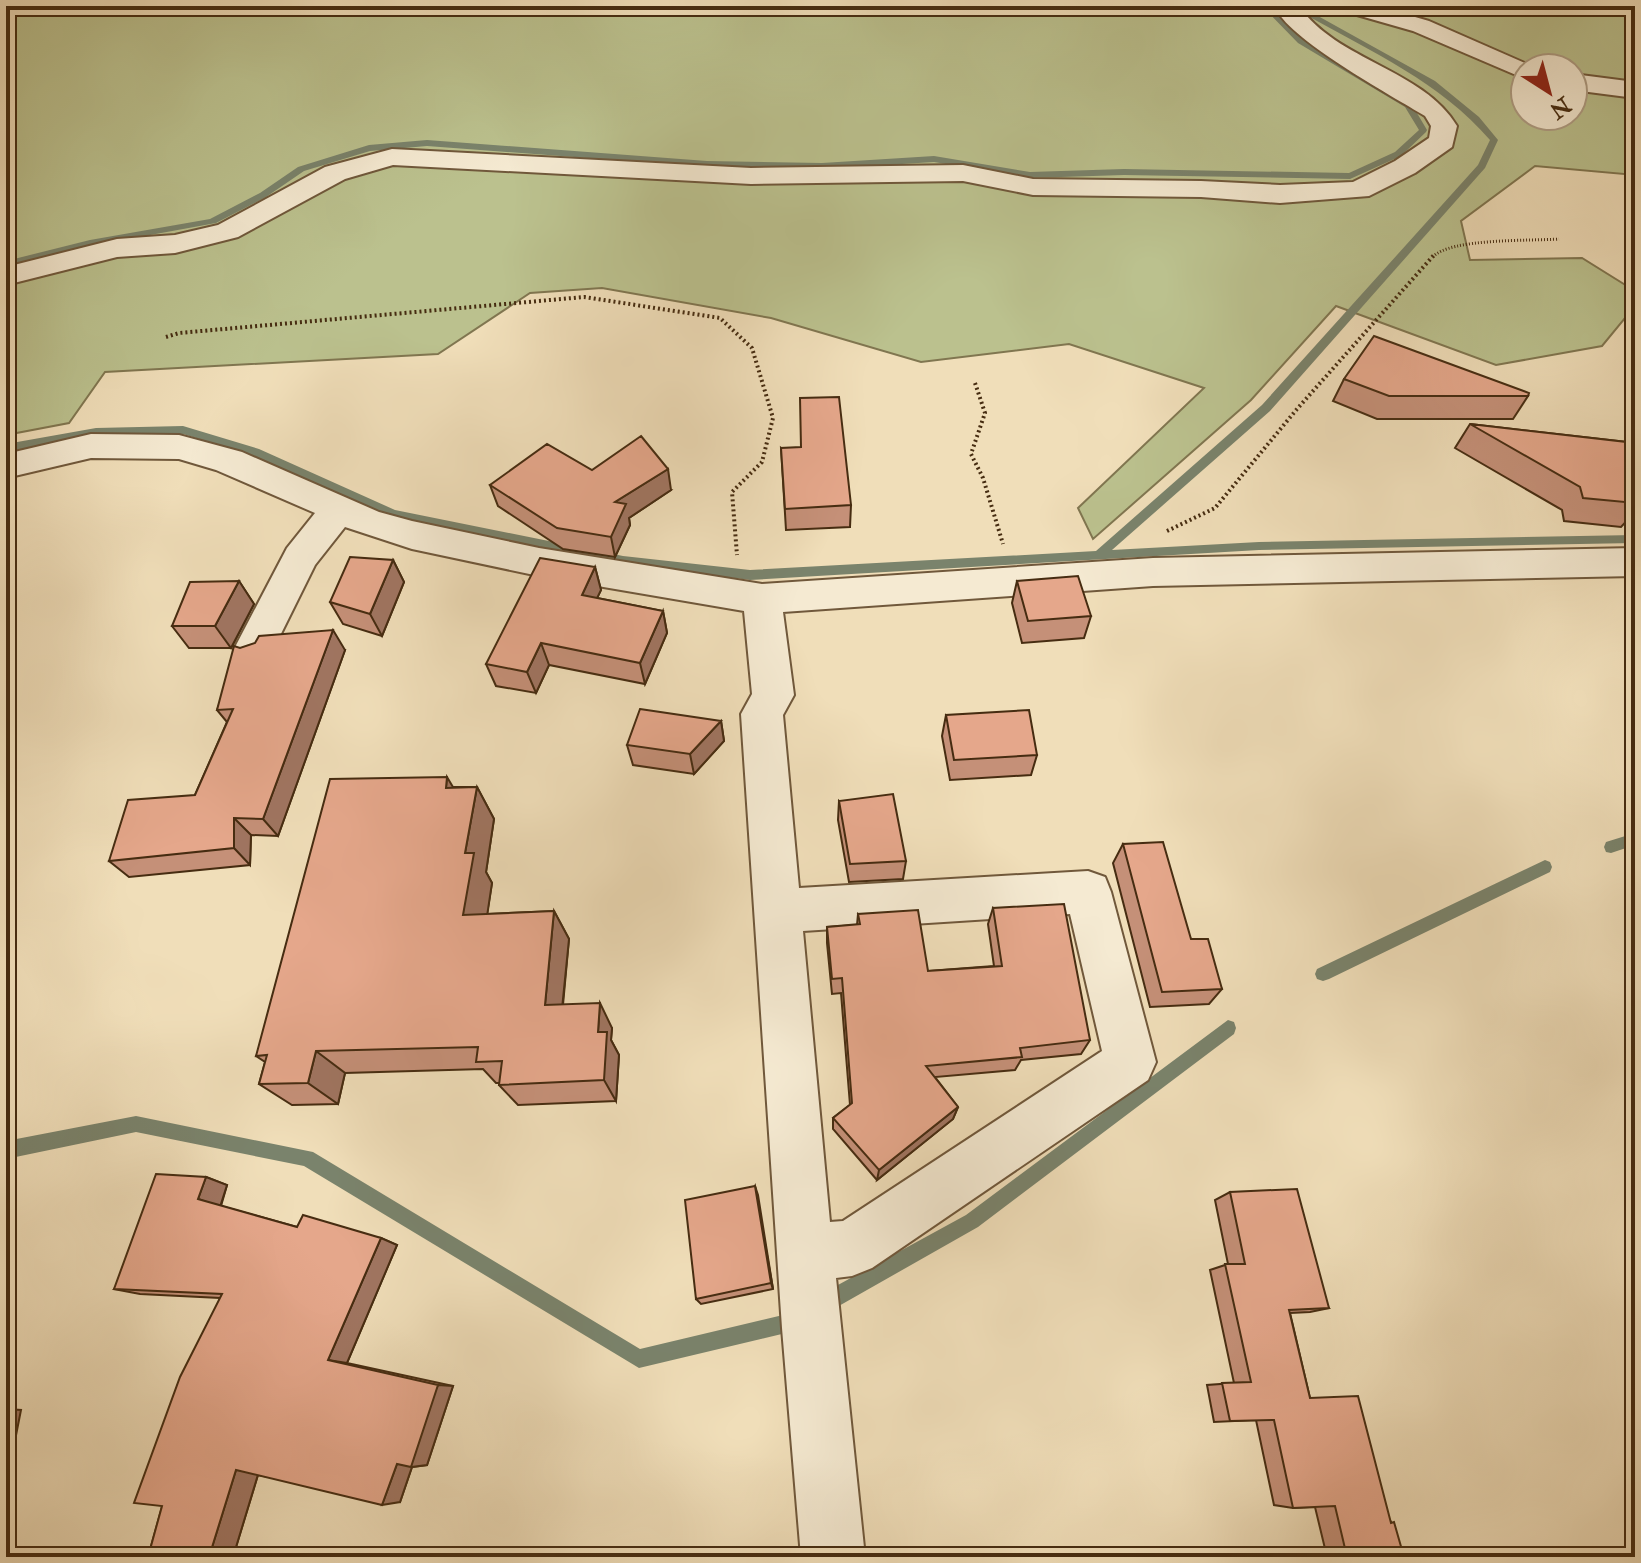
<svg xmlns="http://www.w3.org/2000/svg" width="1641" height="1563" font-family="'IM FELL Double Pica',serif">
<style>
.green{fill:#bbc18e;stroke:#807650;stroke-width:2;fill-rule:evenodd}
.lines{fill:none;stroke-linecap:round;stroke-linejoin:round}
.stream{fill:#7a836c;fill-rule:evenodd}
.minor-casing{stroke:#70583b;stroke-width:4}
.path-far1{stroke:#462c11;stroke-width:3;stroke-dasharray:1 2;stroke-linecap:butt}
.path{stroke:#462c11;stroke-width:4;stroke-dasharray:2 3;stroke-linecap:butt}
.minor{fill:#f5ead2;fill-rule:evenodd}
.wall{fill:#c59078;stroke:#462c11;stroke-width:2}
.shaded-wall{fill:#a07561;stroke:#462c11;stroke-width:2}
.building{fill:#e5a78b;stroke:#462c11;stroke-width:2}
</style>
<rect width="100%" height="100%" fill="#f0deb9"/>
<filter id="stains"><feTurbulence type="fractalNoise" baseFrequency=".0025" numOctaves="4"/><feColorMatrix values="0 0 0 0 .2 0 0 0 0 .09 0 0 0 0 .02 0 0 0 .5 -.17"/></filter>
<radialGradient id="worn" r=".72"><stop offset=".6" stop-color="#630" stop-opacity="0"/><stop offset="1" stop-color="#630" stop-opacity=".3"/></radialGradient>
<!-- green -->
<path class="green" d="M 6,6 L 1635,6 L 1635,175 L 1535,166 L 1461,221 L 1470,260 L 1582,258 L 1635,291 L 1635,306 L 1602,346 L 1496,365 L 1336,306 L 1251,400 L 1093,539 L 1078,508 L 1204,388 L 1069,344 L 921,362 L 771,318 L 602,288 L 530,293 L 438,354 L 105,372 L 69,423 L 6,435 ZM 1525,68 L 1573,68 L 1573,116 L 1525,116 Z"/>
<g class="lines">
<!-- stream -->
<path class="stream" d="M 1262,6 L 1270,6 L 1304,39 L 1411,103 L 1427,130 L 1426,132 L 1401,156 L 1350,179 L 1124,175 L 1030,178 L 934,162 L 822,169 L 707,167 L 427,146 L 370,151 L 304,171 L 266,197 L 216,223 L 90,246 L 6,267 L 6,261 L 90,240 L 210,219 L 260,193 L 298,167 L 369,145 L 427,140 L 707,161 L 822,163 L 934,156 L 1030,172 L 1124,169 L 1349,173 L 1395,152 L 1419,130 L 1405,107 L 1298,43 Z
M 1309,11 L 1435,81 L 1479,117 L 1498,140 L 1485,168 L 1270,411 L 1112,550 L 1259,542 L 1635,535 L 1635,543 L 1259,550 L 750,580 L 623,564 L 392,518 L 251,455 L 183,434 L 96,436 L 6,452 L 6,444 L 96,428 L 183,426 L 259,449 L 395,510 L 623,556 L 750,570 L 1096,551 L 1262,405 L 1478,165 L 1490,140 C 1440,82 1372,52 1306,15 L 1305,13 Z
M 1635,833 L 1635,845 L 1611,853 L 1606,852 L 1604,847 L 1606,842 Z
M 1545,860 L 1550,862 L 1552,867 L 1550,872 L 1329,979 L 1323,981 L 1317,979 L 1315,974 L 1317,969 Z
M 1228,1020 L 1234,1022 L 1236,1028 L 1234,1034 L 978,1227 L 830,1311 L 823,1313 L 816,1311 L 814,1304 L 816,1297 L 966,1215 Z
M 136,1116 L 313,1152 L 640,1349 L 783,1315 L 797,1309 L 804,1311 L 806,1318 L 804,1325 L 786,1333 L 639,1368 L 304,1166 L 136,1132 L 6,1159 L 6,1141 Z"/>
<!-- minor casing -->
<g class="minor-casing">
<path id="minor" d="M 1275,6 L 1299,6 C 1337,61 1423,69 1457,126 L 1452,147 L 1415,173 L 1369,196 L 1280,203 L 1201,197 L 1033,195 L 963,181 L 751,184 L 393,165 L 345,179 L 238,237 L 175,253 L 117,257 L 6,285 L 6,267 L 117,239 L 175,235 L 218,225 L 325,167 L 392,149 L 751,168 L 963,165 L 1033,179 L 1201,181 L 1280,185 L 1353,182 L 1395,161 L 1429,138 L 1431,126 L 1425,116 C 1394,97 1284,37 1275,6 Z
M 1339,6 L 1377,6 L 1429,21 L 1536,68 L 1525,68 L 1525,78 L 1516,75 L 1413,31 L 1343,11 Z
M 1573,74 L 1635,82 L 1635,98 L 1573,90 Z
M 91,434 L 179,435 L 242,452 L 379,512 L 412,521 L 539,548 L 762,584 L 1153,558 L 1635,548 L 1635,576 L 1153,586 L 783,612 L 794,695 L 783,715 L 799,888 L 1088,871 L 1105,877 L 1111,892 L 1156,1062 L 1148,1080 L 872,1268 L 852,1276 L 836,1278 L 865,1557 L 801,1557 L 782,1328 L 741,714 L 752,694 L 744,611 L 539,576 L 412,549 L 345,527 L 315,565 L 268,660 L 254,665 L 240,660 L 234,649 L 287,548 L 315,513 L 216,470 L 179,459 L 91,458 L 6,478 L 6,454 ZM 1070,914 L 1102,1051 L 843,1221 L 830,1222 L 803,931 Z"/>
</g>
<!-- path-far1 -->
<path class="path-far1" d="M 1433,257 C 1449,238 1532,241 1559,239"/>
<!-- path -->
<path class="path" d="M 166,337 L 179,333 L 584,297 L 720,318 L 752,348 L 773,418 L 762,462 L 732,492 L 737,555
M 975,383 L 985,413 L 971,454 L 983,478 L 1003,544
M 1167,531 L 1215,508 L 1297,409 L 1434,255"/>
<!-- minor -->
<use href="#minor" class="minor"/>
</g>
<!-- wall -->
<path class="wall" d="M 1344,379 L 1528,396 L 1513,419 L 1377,419 L 1333,401 Z
M 1470,424 L 1635,443 L 1635,512 L 1621,527 L 1564,521 L 1562,510 L 1455,448 Z
M 781,448 L 851,505 L 850,527 L 786,530 Z
M 592,470 L 671,490 L 629,518 L 630,525 L 615,557 L 563,549 L 498,506 L 490,485 Z
M 393,560 L 404,582 L 382,636 L 343,624 L 330,602 Z
M 595,567 L 601,590 L 597,598 L 663,611 L 667,633 L 645,684 L 549,665 L 536,693 L 496,686 L 486,664 Z
M 239,581 L 254,604 L 231,648 L 189,648 L 172,626 Z
M 1017,581 L 1091,616 L 1084,638 L 1022,643 L 1012,603 Z
M 240,648 L 345,650 L 278,836 L 251,835 L 250,865 L 129,877 L 109,861 L 195,795 L 227,722 L 217,710 Z
M 946,715 L 1037,755 L 1031,775 L 950,780 L 942,736 Z
M 721,721 L 724,741 L 694,774 L 633,765 L 627,745 Z
M 453,787 L 477,787 L 494,819 L 486,872 L 492,883 L 487,914 L 554,911 L 569,939 L 563,1005 L 612,1028 L 611,1040 L 619,1055 L 616,1101 L 518,1105 L 499,1085 L 499,1083 L 496,1083 L 483,1069 L 345,1073 L 338,1104 L 292,1105 L 259,1084 L 265,1062 L 256,1056 Z
M 839,801 L 906,861 L 903,879 L 849,882 L 838,820 Z
M 1123,844 L 1191,939 L 1222,989 L 1209,1004 L 1150,1007 L 1113,863 Z
M 993,908 L 1090,1040 L 1081,1054 L 1021,1060 L 1015,1070 L 935,1077 L 958,1107 L 953,1119 L 877,1180 L 833,1129 L 833,1118 L 850,1105 L 841,993 L 832,994 L 827,943 L 827,927 L 857,925 L 858,914 L 928,971 L 994,966 L 988,924 Z
M 206,1177 L 227,1185 L 221,1206 L 297,1227 L 381,1238 L 397,1245 L 347,1363 L 453,1386 L 427,1465 L 412,1467 L 400,1502 L 258,1475 L 233,1557 L 148,1557 L 220,1298 L 140,1294 L 114,1289 Z
M 755,1186 L 773,1289 L 701,1304 L 696,1299 Z
M 1230,1192 L 1329,1308 L 1310,1312 L 1290,1313 L 1310,1398 L 1391,1522 L 1404,1557 L 1327,1557 L 1315,1507 L 1293,1508 L 1274,1505 L 1256,1420 L 1214,1422 L 1207,1385 L 1234,1383 L 1210,1270 L 1228,1264 L 1215,1200 Z"/>
<!-- shaded-wall -->
<path class="shaded-wall" d="M 668,469 L 671,490 L 629,518 L 630,525 L 615,557 L 611,537 L 615,502 Z
M 393,560 L 404,582 L 382,636 L 370,614 Z
M 595,567 L 601,590 L 588,617 L 582,595 Z
M 239,581 L 254,604 L 231,648 L 215,626 Z
M 663,611 L 667,633 L 645,684 L 640,663 Z
M 333,630 L 345,650 L 278,836 L 263,819 Z
M 541,643 L 549,665 L 536,693 L 527,672 Z
M 721,721 L 724,741 L 694,774 L 690,754 Z
M 447,777 L 466,809 L 446,788 Z
M 477,787 L 494,819 L 486,872 L 492,883 L 483,943 L 463,915 L 465,853 Z
M 234,818 L 251,835 L 250,865 L 234,848 Z
M 554,911 L 569,939 L 560,1029 L 545,1005 Z
M 600,1003 L 612,1028 L 611,1040 L 619,1055 L 616,1101 L 604,1080 L 598,1032 Z
M 316,1051 L 345,1073 L 338,1104 L 308,1083 Z
M 958,1107 L 953,1119 L 877,1180 L 879,1170 Z
M 206,1177 L 227,1185 L 220,1207 L 198,1199 Z
M 755,1186 L 758,1195 L 773,1289 L 771,1283 Z
M 381,1238 L 397,1245 L 347,1363 L 328,1360 Z
M 438,1385 L 453,1386 L 427,1465 L 412,1467 L 400,1502 L 382,1505 L 397,1464 Z
M 6,1409 L 21,1410 L 6,1486 Z
M 260,1468 L 233,1557 L 209,1557 L 236,1470 Z"/>
<!-- building -->
<path class="building" d="M 1374,336 L 1529,393 L 1528,396 L 1389,396 L 1344,379 Z
M 839,397 L 851,505 L 785,509 L 781,448 L 801,447 L 800,398 Z
M 1470,424 L 1635,443 L 1635,503 L 1583,498 L 1580,487 Z
M 641,436 L 668,469 L 615,502 L 626,504 L 611,537 L 557,528 L 490,485 L 547,444 L 592,470 Z
M 350,557 L 393,560 L 370,614 L 330,602 Z
M 540,558 L 595,567 L 582,595 L 663,611 L 640,663 L 541,643 L 527,672 L 486,664 Z
M 1078,576 L 1091,616 L 1028,621 L 1017,581 Z
M 239,581 L 215,626 L 172,626 L 190,582 Z
M 333,630 L 263,819 L 234,818 L 234,848 L 109,861 L 128,800 L 195,795 L 233,709 L 217,710 L 234,646 L 240,648 L 255,643 L 259,636 Z
M 640,709 L 721,721 L 690,754 L 627,745 Z
M 1029,710 L 1037,755 L 954,760 L 946,715 Z
M 447,777 L 446,788 L 477,787 L 465,853 L 474,853 L 463,915 L 554,911 L 545,1005 L 600,1003 L 598,1032 L 607,1032 L 604,1080 L 499,1085 L 502,1061 L 476,1062 L 478,1047 L 316,1051 L 308,1083 L 259,1084 L 267,1055 L 256,1056 L 330,779 Z
M 893,794 L 906,861 L 850,864 L 839,801 Z
M 1163,842 L 1191,939 L 1208,939 L 1222,989 L 1162,992 L 1123,844 Z
M 1064,904 L 1090,1040 L 1020,1048 L 1022,1057 L 926,1066 L 958,1107 L 879,1170 L 833,1118 L 852,1103 L 842,978 L 832,979 L 827,927 L 860,924 L 858,914 L 918,910 L 928,971 L 1002,966 L 993,908 Z
M 156,1174 L 206,1177 L 198,1199 L 297,1227 L 303,1215 L 381,1238 L 328,1360 L 438,1385 L 411,1467 L 397,1464 L 382,1505 L 236,1470 L 209,1557 L 148,1557 L 162,1506 L 134,1503 L 180,1377 L 222,1294 L 114,1289 Z
M 755,1186 L 771,1283 L 696,1299 L 685,1200 Z
M 1297,1189 L 1329,1308 L 1289,1310 L 1310,1398 L 1358,1396 L 1391,1523 L 1394,1522 L 1404,1557 L 1347,1557 L 1335,1506 L 1293,1508 L 1274,1420 L 1230,1421 L 1222,1383 L 1251,1382 L 1225,1264 L 1245,1264 L 1230,1192 Z"/>
<!-- margin -->
<rect width="1641" height="1563" fill="none" stroke="#f0deb9" stroke-width="32"/>
<rect x="8" y="8" width="1625" height="1547" fill="none" stroke="#462c11" stroke-width="4"/>
<rect x="16" y="16" width="1609" height="1531" fill="none" stroke="#462c11" stroke-width="2"/>
<!-- north arrow -->
<g transform="translate(1549 92) rotate(144)"><circle r="38" fill="#f5ead2" stroke="#af9e85" stroke-width="2"/>
<path d="M0-6L14 30L0 20L-14 30Z" fill="#8f2418"/>
<text y="-12" font-size="22" font-weight="bold" text-anchor="middle" fill="#462c11">N</text>
</g>
<rect width="100%" height="100%" filter="url(#stains)"/>
<rect width="100%" height="100%" fill="url(#worn)"/>
</svg>
